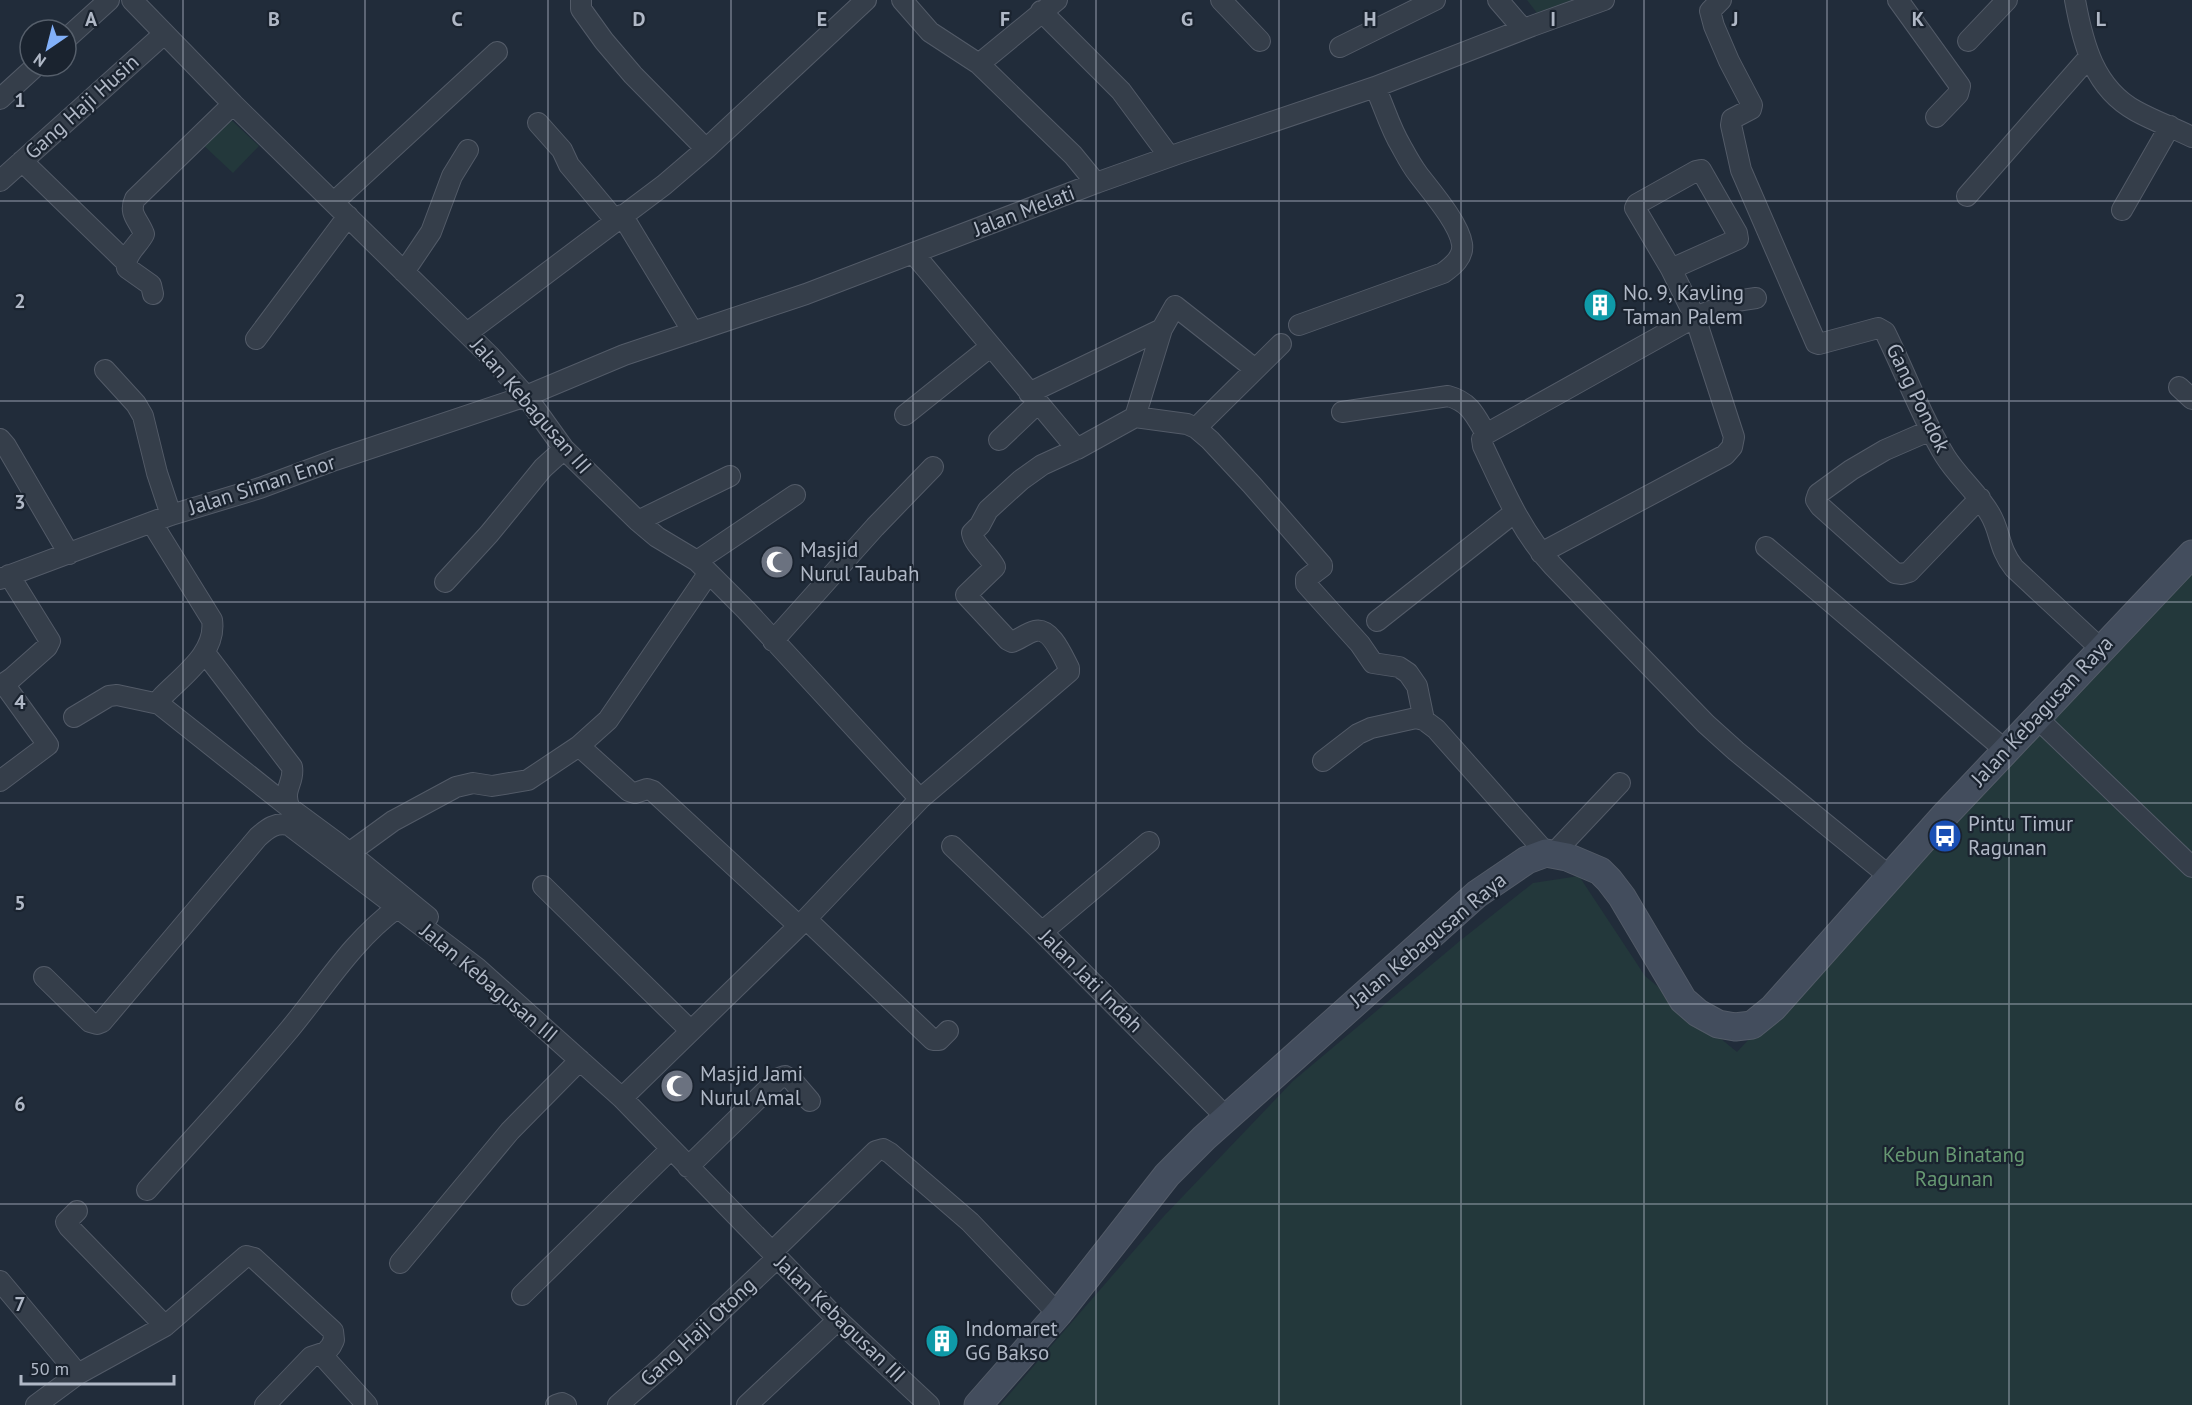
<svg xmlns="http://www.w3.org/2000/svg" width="2192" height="1405" font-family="'PT Sans',sans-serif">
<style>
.green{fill:#23383b}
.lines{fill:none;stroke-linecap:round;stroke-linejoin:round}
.minor-casing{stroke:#535b68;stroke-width:22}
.secondary-casing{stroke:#535b68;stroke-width:29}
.minor{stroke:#353e4a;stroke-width:20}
.secondary{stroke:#434d5d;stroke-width:27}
.grid{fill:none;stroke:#b0b8c6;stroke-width:1.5;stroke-opacity:0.55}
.labels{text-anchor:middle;stroke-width:4.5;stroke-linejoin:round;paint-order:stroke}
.street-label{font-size:21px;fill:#b0b8c6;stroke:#1a232f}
.poi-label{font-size:21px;fill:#b0b8c6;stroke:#1a232f;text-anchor:start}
.park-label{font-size:21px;fill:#669872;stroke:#1a232f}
.grid-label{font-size:20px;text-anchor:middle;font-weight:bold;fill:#b0b8c6;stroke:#1a232f;stroke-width:4.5;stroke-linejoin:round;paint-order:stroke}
</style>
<rect width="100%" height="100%" fill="#212c3a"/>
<!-- green -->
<path class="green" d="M 1527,0 L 1572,0 L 1537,13 Z
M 225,114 L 259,146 L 233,173 L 200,142 Z
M 2192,563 L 2192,1405 L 1000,1405 L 1164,1216 L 1293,1081 L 1461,940 L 1533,883 L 1579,876 L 1645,976 L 1737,1052 Z"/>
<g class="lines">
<!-- minor casing -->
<g class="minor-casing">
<path id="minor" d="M 132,0 L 233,104 L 490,356 L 526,396 L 564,449 L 638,521 L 657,537 L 697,561 L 746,610 L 920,799
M 581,0 L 581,9 L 604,41 L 633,75 L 706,149 L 866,0
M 902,0 L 930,32 L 979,64 L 1073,155 L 1096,183
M 1221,0 L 1260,41
M 1498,0 L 1523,29
M 1721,0 L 1710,11 L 1714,26 L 1729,61 L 1752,105 L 1751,109 L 1732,119 L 1731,125 L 1741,170 L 1816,343 L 1819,344 L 1878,328 L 1885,332 C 1905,372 1922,419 1945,456 C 1958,477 1978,493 1990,514 C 2001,532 1998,548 2014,568 L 2101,649
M 1898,0 L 1960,86 L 1958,94 L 1936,117
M 2075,0 C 2083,44 2094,88 2136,111 C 2154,121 2174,128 2192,137
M 1041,11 L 1121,91 L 1169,156
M 66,39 L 109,0
M 1968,41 L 2007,0
M 1340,47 L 1435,0
M 979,64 L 1057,0
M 0,99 L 36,66
M 538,123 L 562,150 L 569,165 L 615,220
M 22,161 L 125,261
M 0,181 L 164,34
M 1967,196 L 2089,57
M 334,202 L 497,52
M 2122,210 L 2170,126
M 622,215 L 693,332
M 914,254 L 1077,449
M 404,272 L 431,232 L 452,176 L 468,150
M 153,294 L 151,285 L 127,268 C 123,255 139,245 144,234 C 139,220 128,214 135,199 L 233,104
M 1756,298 L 1736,301 L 1695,317 L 1486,434 L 1482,439 L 1483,446 C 1503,488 1521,532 1553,566 L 1706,724 L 1736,751 L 1889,876
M 1299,325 L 1443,273 C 1453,266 1464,257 1462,244 C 1459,223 1430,190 1418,174 C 1411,165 1406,155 1401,146 C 1390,128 1384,106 1375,87
M 467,333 L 664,185 L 706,149
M 256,339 L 348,216
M 105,370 L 136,404 L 143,416 L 157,473 L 171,515
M 2179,387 L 2192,399
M 1029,393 L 1162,329 L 1175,306 L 1255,369
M 1342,412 L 1448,396 C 1470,402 1475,415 1486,434
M 905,415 L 990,347
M 1135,417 L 1162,329
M 1196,428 L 1281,344
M 1931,430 L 1885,450 L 1851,470 L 1818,494 L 1816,500 L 1820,506 L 1895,573 L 1902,574 L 1909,572 L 1980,498
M 0,439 L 6,446 L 69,554
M 999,440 L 1038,403
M 638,521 L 730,476
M 152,523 L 212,620 C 217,653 182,676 161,698 L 159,704
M 1766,547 L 2005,750
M 1541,553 L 1725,455 L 1732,447 L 1734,437 L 1695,317 L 1671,269 L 1635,208 L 1637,204 L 1696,171 L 1701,170 L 1737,233 L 1738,239 L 1671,269
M 697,561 L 795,495
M 0,579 L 171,515 L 260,488 L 335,460 L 526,396 L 624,355 L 806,294 L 1096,183 L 1180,153 L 1375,87 L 1532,26 L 1604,0
M 445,582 L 489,534 L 543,468 L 564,449
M 1377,621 L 1515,512
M 773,641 L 875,527 L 933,467
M 205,653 L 292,767 C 295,783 281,790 290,808 L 336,842 L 428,917
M 0,686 L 12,678 L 47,647 L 50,641 L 9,575
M 159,704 L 290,808
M 74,717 L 109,696 L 117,695 L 159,704
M 2036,717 L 2192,867
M 579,746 L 629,791 L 635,793 L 647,789 L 653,791 L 799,926
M 1323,761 L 1358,734 L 1371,728 L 1416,718 L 1424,720 L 1436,729 L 1546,853
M 0,781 L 48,745 L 4,684
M 952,846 L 1042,932 L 1219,1110 L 1228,1116
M 349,853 L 393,821 L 456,787 L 473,783 L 492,786 L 528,780 L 579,746 L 608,720 L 708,574
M 1553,854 L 1620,783
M 543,886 L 690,1030
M 806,919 L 933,1040 L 939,1040 L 948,1031
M 1042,932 L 1149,842
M 44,977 L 90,1022 L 97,1024 L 102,1022 L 258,837 C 268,828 276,822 289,825 L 477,968 L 622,1098 L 838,1320 L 929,1405
M 622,1098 L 806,919 L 920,799 L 1069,672 L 1069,668 C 1063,657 1051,627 1035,631 C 1027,633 1020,639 1012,642 L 1008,640 L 966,595 L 995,567 C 989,555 974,545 972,533 L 980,525 L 988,510 L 1021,480 L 1042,465 L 1077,449 L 1135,417 L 1187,424 L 1196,428 L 1210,440 L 1252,485 L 1322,565 L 1322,567 L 1306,579 L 1306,584 L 1360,644 L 1373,663 L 1399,667 L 1408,673 L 1417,686 L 1424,720
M 688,1167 L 779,1078 L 785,1076 L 792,1080 L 810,1101
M 147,1190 C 194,1137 243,1085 289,1030 C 324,988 352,941 397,908
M 77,1211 L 66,1222 L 69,1227 L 165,1326
M 772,1252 L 876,1151 L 883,1149 L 890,1153 L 970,1222 L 1058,1314
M 400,1263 L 510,1131 L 580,1060
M 0,1281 L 78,1374
M 522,1295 L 671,1149
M 321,1354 L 367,1405
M 36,1405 L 78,1374 L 165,1326 L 246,1256 L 254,1258 L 333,1331 L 334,1340 L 331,1346 L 326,1352 L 311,1357 L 265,1405
M 556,1405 L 562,1403 L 566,1405
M 618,1405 L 665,1364 L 777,1258
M 747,1405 L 838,1320"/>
</g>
<!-- secondary casing -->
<g class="secondary-casing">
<path id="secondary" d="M 978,1405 L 1058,1314 L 1167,1175 L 1204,1138 L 1477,894 L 1527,860 L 1546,853 L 1567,857 L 1600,871 L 1609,880 L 1622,897 L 1683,1000 L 1698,1013 L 1718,1024 L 1735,1027 L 1752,1025 L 1773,1008 L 1945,815 L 2192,554"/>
</g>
<!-- minor -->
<use href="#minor" class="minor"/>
<!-- secondary -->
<use href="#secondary" class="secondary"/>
</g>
<!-- grid -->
<path class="grid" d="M 183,0 L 183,1405M 365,0 L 365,1405M 548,0 L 548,1405M 731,0 L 731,1405M 913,0 L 913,1405M 1096,0 L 1096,1405M 1279,0 L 1279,1405M 1461,0 L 1461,1405M 1644,0 L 1644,1405M 1827,0 L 1827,1405M 2009,0 L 2009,1405M 0,201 L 2192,201M 0,401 L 2192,401M 0,602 L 2192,602M 0,803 L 2192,803M 0,1004 L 2192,1004M 0,1204 L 2192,1204"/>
<!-- icons -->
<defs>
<g id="building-disc" transform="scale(1.725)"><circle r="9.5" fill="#0f9aa8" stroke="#1a232f"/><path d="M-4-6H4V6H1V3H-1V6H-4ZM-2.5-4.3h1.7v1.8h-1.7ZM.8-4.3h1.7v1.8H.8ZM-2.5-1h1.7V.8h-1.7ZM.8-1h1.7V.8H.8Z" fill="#fff"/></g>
<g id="mosque-disc" transform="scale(1.725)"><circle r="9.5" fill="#6b7280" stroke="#1a232f"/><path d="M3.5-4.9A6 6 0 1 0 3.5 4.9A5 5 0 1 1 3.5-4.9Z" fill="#fff"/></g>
<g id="bus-disc" transform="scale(1.725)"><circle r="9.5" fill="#1a4fb4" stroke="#1a232f"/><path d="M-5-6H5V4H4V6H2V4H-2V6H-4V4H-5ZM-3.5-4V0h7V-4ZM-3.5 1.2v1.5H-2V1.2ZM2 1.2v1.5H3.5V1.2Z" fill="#fff"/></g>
</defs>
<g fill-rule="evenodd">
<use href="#building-disc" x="1600" y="305"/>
<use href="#mosque-disc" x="777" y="562"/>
<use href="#bus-disc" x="1945" y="836"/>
<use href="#mosque-disc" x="677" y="1086"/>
<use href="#building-disc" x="942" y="1341"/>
</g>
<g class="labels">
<!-- street labels -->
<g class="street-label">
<text transform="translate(82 107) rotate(-42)" y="7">Gang Haji Husin</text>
<text transform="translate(1024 211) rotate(-21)" y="7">Jalan Melati</text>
<text transform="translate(1918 398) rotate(64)" y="7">Gang Pondok</text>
<text transform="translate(531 406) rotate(49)" y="7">Jalan Kebagusan III</text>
<text transform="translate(262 485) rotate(-18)" y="7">Jalan Siman Enor</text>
<text transform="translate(2042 711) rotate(-47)" y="7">Jalan Kebagusan Raya</text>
<text transform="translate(1428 940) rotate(-40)" y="7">Jalan Kebagusan Raya</text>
<text transform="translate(1091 981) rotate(45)" y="7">Jalan Jati Indah</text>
<text transform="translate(489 983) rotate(40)" y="7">Jalan Kebagusan III</text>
<text transform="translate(840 1319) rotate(44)" y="7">Jalan Kebagusan III</text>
<text transform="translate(698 1332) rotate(-43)" y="7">Gang Haji Otong</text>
</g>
<!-- poi labels -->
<g class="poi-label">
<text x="1623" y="300">No. 9, Kavling<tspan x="1623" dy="24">Taman Palem</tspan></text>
<text x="800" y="557">Masjid<tspan x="800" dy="24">Nurul Taubah</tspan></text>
<text x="1968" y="831">Pintu Timur<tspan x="1968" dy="24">Ragunan</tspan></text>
<text x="700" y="1081">Masjid Jami<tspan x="700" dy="24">Nurul Amal</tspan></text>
<text x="965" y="1336">Indomaret<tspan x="965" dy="24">GG Bakso</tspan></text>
</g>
<!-- park labels -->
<g class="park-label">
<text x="1954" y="1162">Kebun Binatang<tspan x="1954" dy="24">Ragunan</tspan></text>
</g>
</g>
<g class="grid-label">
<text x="91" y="26">A</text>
<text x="274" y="26">B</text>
<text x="457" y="26">C</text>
<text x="639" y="26">D</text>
<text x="822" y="26">E</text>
<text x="1005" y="26">F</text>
<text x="1187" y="26">G</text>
<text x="1370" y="26">H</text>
<text x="1553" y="26">I</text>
<text x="1735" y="26">J</text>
<text x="1918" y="26">K</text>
<text x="2101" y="26">L</text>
<text x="20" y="107">1</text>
<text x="20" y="308">2</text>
<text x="20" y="509">3</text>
<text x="20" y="709">4</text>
<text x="20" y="910">5</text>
<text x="20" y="1111">6</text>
<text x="20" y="1311">7</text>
</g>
<!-- north arrow -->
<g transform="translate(48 48) rotate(215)"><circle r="28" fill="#1a232f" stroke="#565f6b" stroke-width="1.5"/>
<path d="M0-4.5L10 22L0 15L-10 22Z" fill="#82b0f9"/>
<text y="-9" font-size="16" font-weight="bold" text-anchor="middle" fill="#b0b8c6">N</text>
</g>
<!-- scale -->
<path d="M21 1375v9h153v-9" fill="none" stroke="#b0b8c6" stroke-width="3"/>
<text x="30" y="1375" font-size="18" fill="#b0b8c6" stroke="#1a232f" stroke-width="4.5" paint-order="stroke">50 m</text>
</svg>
